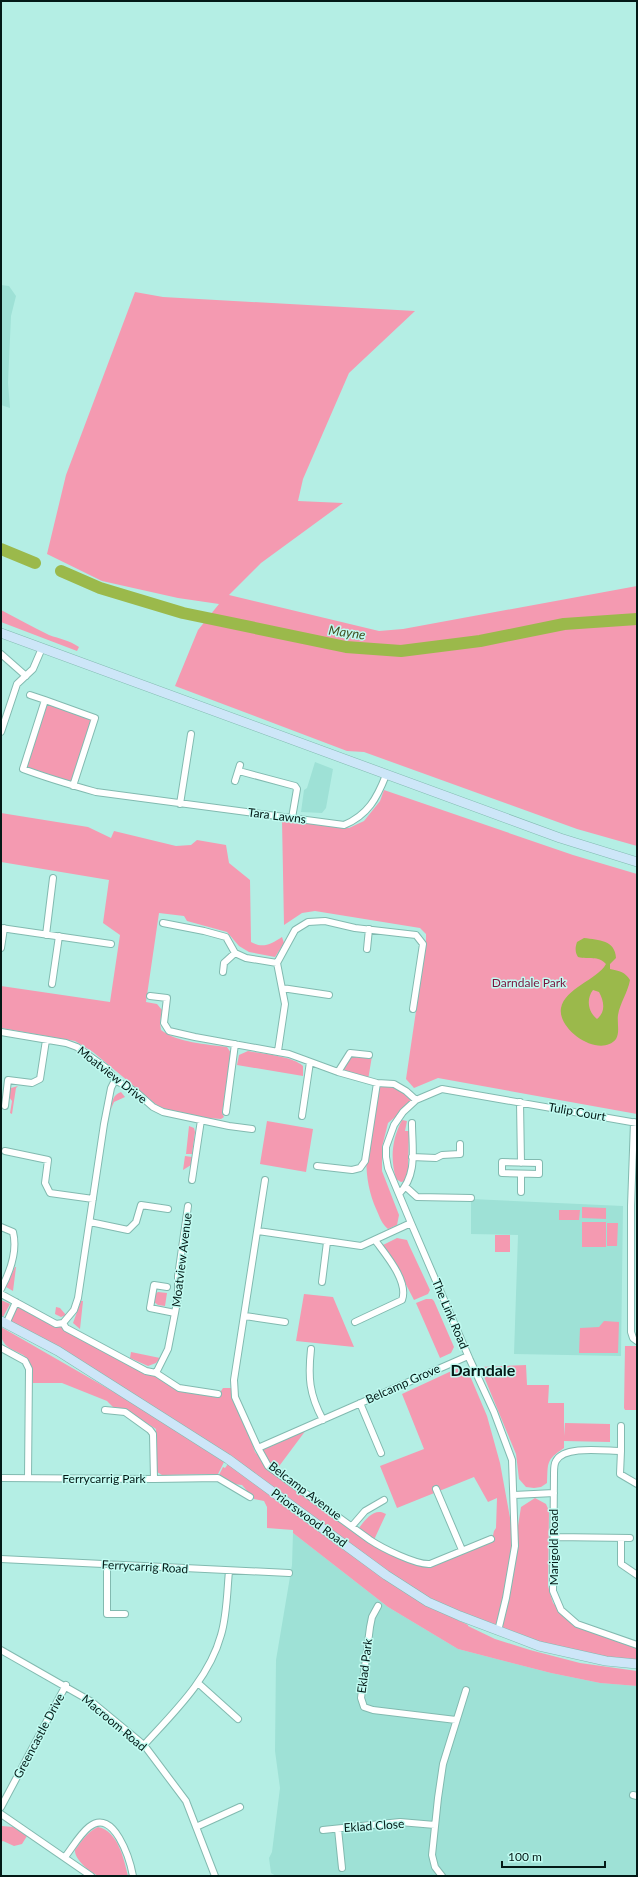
<svg xmlns="http://www.w3.org/2000/svg" width="638" height="1877" font-family="Lato,sans-serif">
<style>
.built{fill:#9ee1d6}
.green{fill:#f49ab1}
.water{fill:#9bb94b;fill-rule:evenodd}
.lines{fill:none;stroke-linecap:round;stroke-linejoin:round}
.river{stroke:#9bb94b;stroke-width:12}
.street-casing{stroke:#82bab0;stroke-width:8}
.secondary-casing{stroke:#82bab0;stroke-width:10}
.street{stroke:#fff;stroke-width:6}
.secondary{stroke:#cde6f8;stroke-width:9}
.labels{text-anchor:middle;stroke-width:3;stroke-linejoin:round;paint-order:stroke}
.street-label{font-size:12px;fill:#031916;stroke:#c1fbf1}
.park-label{font-size:12px;fill:#79143d;stroke:#c1fbf1}
.water-label{font-size:13px;font-style:italic;fill:#445124;stroke:#c1fbf1}
.district-label{font-size:16px;font-weight:bold;fill:#031916;stroke:#c1fbf1}
</style>
<rect width="100%" height="100%" fill="#b4eee4"/>
<!-- built -->
<path class="built" d="M 1,285 L 9,286 L 16,296 L 11,316 L 8,383 L 10,408 L 1,405 Z
M 315,762 L 333,769 L 326,808 L 322,813 L 301,812 L 304,790 L 307,788 Z
M 471,1199 L 623,1206 L 621,1356 L 514,1354 L 518,1235 L 471,1234 Z
M 293,1533 L 388,1607 L 458,1649 L 551,1673 L 600,1683 L 637,1686 L 637,1876 L 276,1876 L 271,1873 L 269,1858 L 272,1852 L 280,1788 L 275,1751 L 276,1660 L 292,1565 Z"/>
<!-- green -->
<path class="green" d="M 135,292 L 163,297 L 415,311 L 349,373 L 303,479 L 298,501 L 343,503 L 261,563 L 229,595 L 379,631 L 403,629 L 637,586 L 637,846 L 577,829 L 364,752 L 347,751 L 175,686 L 198,630 L 219,604 L 178,598 L 102,581 L 47,554 L 66,475 Z
M 1,610 C 17,618 32,627 49,635 C 60,639 69,640 79,647 L 77,651 L 1,622 Z
M 45,702 L 94,719 L 73,786 L 24,766 Z
M 384,790 L 573,855 L 637,874 L 637,1114 L 438,1078 L 414,1088 L 406,1079 L 426,943 L 426,934 L 420,928 L 315,911 L 302,913 L 284,925 L 282,820 L 349,828 L 364,821 L 380,801 Z
M 1,813 L 88,827 L 111,838 L 114,831 L 176,846 L 191,845 L 197,840 L 226,845 L 229,863 L 250,880 L 251,942 C 263,949 271,944 282,937 L 284,943 L 275,957 L 249,952 L 239,946 L 227,932 L 187,921 L 184,916 L 159,913 L 146,1002 L 157,1004 L 162,1010 L 160,1023 L 161,1030 C 178,1043 206,1044 227,1047 L 231,1053 L 222,1113 L 224,1117 L 221,1119 L 208,1118 L 174,1112 L 158,1106 L 93,1052 L 75,1041 L 1,1028 L 1,986 L 110,1002 L 120,935 L 103,923 L 109,880 L 1,862 Z
M 248,1051 C 263,1054 292,1056 303,1066 L 303,1076 L 237,1065 L 239,1055 Z
M 350,1053 L 372,1056 L 368,1080 L 338,1072 Z
M 377,1083 L 394,1084 L 416,1100 L 388,1123 L 382,1147 L 382,1171 L 399,1215 L 397,1225 L 388,1229 C 382,1224 380,1218 377,1211 C 357,1168 370,1127 377,1083 Z
M 18,1086 L 16,1088 L 12,1114 L 10,1113 L 12,1101 L 9,1097 L 11,1088 Z
M 121,1092 L 125,1097 L 114,1102 L 111,1109 C 112,1101 113,1095 121,1092 Z
M 402,1120 L 407,1121 L 405,1131 L 409,1131 L 408,1170 L 406,1181 L 401,1182 L 396,1179 C 390,1158 392,1139 402,1120 Z
M 267,1121 L 313,1129 L 306,1172 L 260,1164 Z
M 189,1126 L 194,1128 L 195,1132 L 192,1154 L 186,1154 Z
M 185,1156 L 192,1157 L 191,1165 L 183,1170 Z
M 582,1207 L 606,1208 L 606,1219 L 582,1218 Z
M 559,1210 L 580,1210 L 579,1220 L 559,1220 Z
M 582,1222 L 606,1222 L 606,1247 L 582,1247 Z
M 607,1223 L 618,1223 L 617,1246 L 607,1246 Z
M 495,1235 L 510,1235 L 510,1252 L 495,1252 Z
M 397,1238 L 407,1240 L 409,1245 L 430,1290 L 428,1294 L 414,1300 L 393,1259 L 383,1245 Z
M 15,1267 L 16,1267 L 13,1291 L 6,1287 Z
M 158,1292 L 167,1293 L 165,1306 L 158,1305 L 154,1302 L 155,1294 Z
M 304,1294 L 333,1297 L 354,1347 L 296,1341 Z
M 426,1299 L 432,1299 L 434,1301 L 454,1347 L 451,1353 L 440,1358 L 416,1303 Z
M 1,1300 L 10,1304 L 3,1317 L 1,1315 Z
M 81,1301 L 83,1301 L 80,1329 L 73,1323 Z
M 18,1303 L 180,1389 L 219,1394 L 223,1388 L 236,1388 L 236,1397 L 255,1452 L 270,1468 L 259,1447 L 309,1426 L 274,1473 L 356,1532 C 363,1523 373,1506 386,1514 L 373,1542 L 426,1564 L 492,1540 L 494,1531 L 496,1528 L 497,1498 L 488,1502 L 474,1477 L 397,1508 L 380,1466 L 424,1449 L 402,1394 L 460,1367 L 468,1371 L 487,1416 L 500,1463 L 515,1545 L 521,1507 L 535,1498 L 546,1504 L 549,1511 L 548,1586 L 553,1603 L 576,1624 L 637,1645 L 637,1664 L 539,1646 L 429,1601 L 229,1459 L 8,1325 Z
M 56,1307 L 60,1308 L 66,1315 L 61,1317 L 55,1314 Z
M 604,1321 L 619,1322 L 618,1353 L 579,1353 L 580,1328 L 599,1327 Z
M 1,1327 L 133,1403 L 224,1462 L 218,1474 L 162,1475 L 157,1472 L 156,1429 L 125,1409 L 113,1407 L 107,1401 L 62,1383 L 33,1383 C 34,1344 11,1359 2,1339 C 0,1336 1,1331 1,1327 Z
M 625,1346 L 637,1346 L 637,1410 L 625,1410 L 624,1408 Z
M 131,1352 L 160,1358 L 156,1363 L 148,1366 L 130,1358 Z
M 526,1365 L 527,1385 L 549,1385 L 548,1403 L 564,1403 L 564,1436 L 565,1423 L 610,1424 L 610,1442 L 564,1441 L 564,1448 C 546,1460 548,1462 547,1483 L 541,1487 L 534,1488 L 526,1487 L 519,1479 L 516,1454 L 480,1367 Z
M 228,1464 L 395,1586 L 432,1607 L 468,1625 L 468,1626 L 495,1639 L 530,1650 L 580,1663 L 637,1671 L 637,1686 L 600,1683 L 551,1673 L 458,1649 L 388,1607 L 293,1533 L 293,1530 L 267,1528 L 267,1507 L 264,1501 L 254,1499 L 242,1485 L 233,1484 L 219,1475 L 223,1467 L 225,1468 Z
M 2,1826 L 13,1827 L 27,1836 L 22,1844 L 14,1846 L 3,1841 L 1,1842 Z
M 98,1827 C 118,1831 124,1859 128,1876 C 119,1876 108,1877 100,1876 C 92,1875 74,1859 75,1850 C 81,1842 88,1831 98,1827 Z"/>
<!-- water -->
<path class="water" d="M 584,938 C 599,940 615,940 616,958 L 610,964 L 610,969 C 620,971 625,972 630,980 C 628,992 620,1003 618,1015 C 617,1022 620,1033 616,1039 C 600,1059 557,1030 561,1008 C 565,988 597,980 606,964 C 598,955 589,960 578,957 C 575,952 575,948 577,942 ZM 593,990 L 599,992 C 604,1001 606,1012 597,1019 C 588,1012 586,999 593,990 Z"/>
<g class="lines">
<!-- river -->
<path class="river" d="M 1,549 L 35,563
M 61,571 L 100,588 L 183,613 L 346,647 L 401,651 L 480,641 L 564,624 L 637,619"/>
<!-- street casing -->
<g class="street-casing">
<path id="street" d="M 1,654 L 26,676
M 30,695 L 45,700
M 1,732 L 17,684 L 33,669 L 42,648
M 239,771 L 295,786 L 297,789 L 292,818
M 235,781 L 240,765
M 73,786 L 95,718 L 45,700 L 23,769 C 47,778 71,785 96,792 L 344,825 C 368,815 377,798 386,775
M 180,804 L 191,734
M 163,923 L 204,931 L 226,937 L 235,953 L 246,958 L 277,963
M 1,928 L 111,944
M 46,935 L 53,878
M 1,948 L 4,928
M 367,949 L 369,929
M 223,972 L 224,963 L 235,953
M 52,984 L 59,936
M 282,988 L 329,995
M 150,996 L 167,998 L 164,1023 L 169,1031 L 195,1037 L 289,1054 L 338,1072 L 377,1083 L 394,1084 L 406,1091 L 416,1100
M 1,1032 L 66,1043 L 77,1047 L 106,1068 L 115,1080 L 136,1092 L 153,1107 L 163,1112 L 229,1126 L 252,1129
M 278,1051 L 285,1004 L 277,963 L 295,930 L 308,922 L 325,921 L 355,928 L 416,935 L 423,944 L 413,1009
M 338,1072 L 350,1053 L 369,1055
M 520,1102 L 521,1163
M 5,1106 L 8,1080 L 32,1083 L 40,1079 L 46,1040
M 226,1112 L 235,1044
M 302,1116 L 310,1062
M 634,1122 L 631,1206 L 631,1332 L 633,1338 L 637,1341
M 5,1151 L 48,1160 L 45,1183 L 50,1193 L 93,1199
M 412,1157 L 436,1158 L 442,1155 L 460,1154 L 460,1144
M 502,1162 L 539,1163 L 539,1174 L 502,1173 Z
M 317,1166 L 352,1170 L 360,1168 L 365,1161 L 377,1083
M 192,1180 L 201,1120
M 265,1180 L 234,1380 L 235,1397 L 258,1448 L 268,1466 L 370,1540 C 382,1548 416,1565 430,1564 L 491,1539
M 406,1187 L 417,1197 L 471,1198
M 521,1192 L 521,1174
M 399,1194 C 418,1174 412,1149 412,1123
M 90,1222 L 128,1230 L 136,1222 L 141,1205 L 168,1209
M 1,1227 L 13,1232 C 18,1252 10,1272 1,1289
M 258,1231 L 361,1246 L 411,1223
M 322,1282 L 327,1242
M 1,1294 L 56,1324 L 63,1323
M 175,1313 L 178,1296 L 178,1276 L 188,1206
M 245,1316 L 285,1322
M 355,1322 L 402,1300 C 409,1281 385,1254 375,1240
M 63,1323 L 74,1310 L 78,1298 L 104,1124 L 111,1088 L 115,1080
M 63,1323 L 66,1328 L 146,1371 L 156,1373 L 179,1388 L 218,1394
M 6,1324 L 16,1302
M 1,1348 L 25,1361 L 29,1369 L 28,1478
M 311,1349 C 308,1377 309,1394 323,1420
M 156,1373 L 168,1349 L 175,1313 L 150,1308 L 154,1285 L 167,1287
M 360,1403 L 381,1453
M 621,1426 L 621,1451 C 605,1451 564,1445 556,1461 C 554,1464 554,1470 554,1473 L 553,1591 L 561,1610 L 577,1624 L 637,1645
M 258,1448 L 468,1356
M 621,1451 L 620,1474 L 637,1484
M 1,1478 L 154,1479 L 153,1434 L 150,1430 L 125,1412 L 105,1410
M 154,1479 L 218,1478 L 250,1497
M 436,1489 L 462,1550
M 514,1495 L 554,1493
M 352,1526 L 365,1511 L 384,1500
M 554,1537 L 630,1538
M 621,1538 L 621,1564 L 637,1575
M 1,1559 L 289,1573
M 107,1564 L 107,1614 L 125,1614
M 378,1606 L 372,1617 L 370,1627 L 361,1698 L 364,1707 L 373,1710 L 456,1720
M 498,1631 L 506,1598 L 515,1546 L 512,1460 L 494,1412 L 470,1360 L 411,1223 L 388,1168 L 386,1157 L 386,1147 L 394,1125 L 403,1112 L 416,1100 L 442,1089 L 637,1123
M 1,1650 L 92,1702 L 144,1745 L 186,1801 L 215,1876
M 198,1683 L 238,1719
M 144,1745 C 174,1712 209,1679 221,1635 C 227,1615 227,1592 229,1571
M 633,1795 L 637,1796
M 1,1807 L 66,1685
M 1,1814 L 91,1876
M 196,1827 L 240,1807
M 338,1829 L 342,1868
M 323,1830 L 400,1822 L 435,1825
M 65,1857 C 72,1848 80,1834 89,1827 C 114,1807 130,1860 133,1876
M 442,1876 L 435,1867 L 432,1855 L 438,1798 L 443,1764 L 466,1690"/>
</g>
<!-- secondary casing -->
<g class="secondary-casing">
<path id="secondary" d="M 1,633 L 560,838 L 637,862
M 1,1321 L 58,1351 L 228,1459 L 386,1575 L 428,1602 L 460,1616 L 539,1646 L 606,1661 L 637,1664"/>
</g>
<!-- street -->
<use href="#street" class="street"/>
<!-- secondary -->
<use href="#secondary" class="secondary"/>
</g>
<g class="labels">
<!-- street labels -->
<g class="street-label">
<text transform="translate(277 816) rotate(7)" y="4">Tara Lawns</text>
<text transform="translate(112 1075) rotate(38)" y="4">Moatview Drive</text>
<text transform="translate(577 1112) rotate(10)" y="4">Tulip Court</text>
<text transform="translate(182 1260) rotate(-83)" y="4">Moatview Avenue</text>
<text transform="translate(450 1314) rotate(67)" y="4">The Link Road</text>
<text transform="translate(403 1384) rotate(-24)" y="4">Belcamp Grove</text>
<text x="104" y="1483">Ferrycarrig Park</text>
<text transform="translate(305 1491) rotate(37)" y="4">Belcamp Avenue</text>
<text transform="translate(309 1518) rotate(36)" y="4">Priorswood Road</text>
<text transform="translate(554 1547) rotate(-90)" y="4">Marigold Road</text>
<text transform="translate(145 1567) rotate(3)" y="4">Ferrycarrig Road</text>
<text transform="translate(365 1666) rotate(-83)" y="4">Eklad Park</text>
<text transform="translate(114 1723) rotate(40)" y="4">Macroom Road</text>
<text transform="translate(39 1736) rotate(-62)" y="4">Greencastle Drive</text>
<text transform="translate(374 1826) rotate(-4)" y="4">Eklad Close</text>
</g>
<!-- park labels -->
<g class="park-label">
<text x="529" y="987">Darndale Park</text>
</g>
<!-- water labels -->
<g class="water-label">
<text transform="translate(347 632) rotate(8)" y="5">Mayne</text>
</g>
<!-- district labels -->
<g class="district-label">
<text x="483" y="1376">Darndale</text>
</g>
</g>
<!-- border -->
<rect width="638" height="1877" fill="none" stroke="#031916" stroke-width="4"/>
<!-- scale -->
<path d="M502 1861v6h103v-6" fill="none" stroke="#031916" stroke-width="2"/>
<text x="508" y="1861" font-size="12" fill="#031916" stroke="#c1fbf1" stroke-width="3" paint-order="stroke">100 m</text>
</svg>
